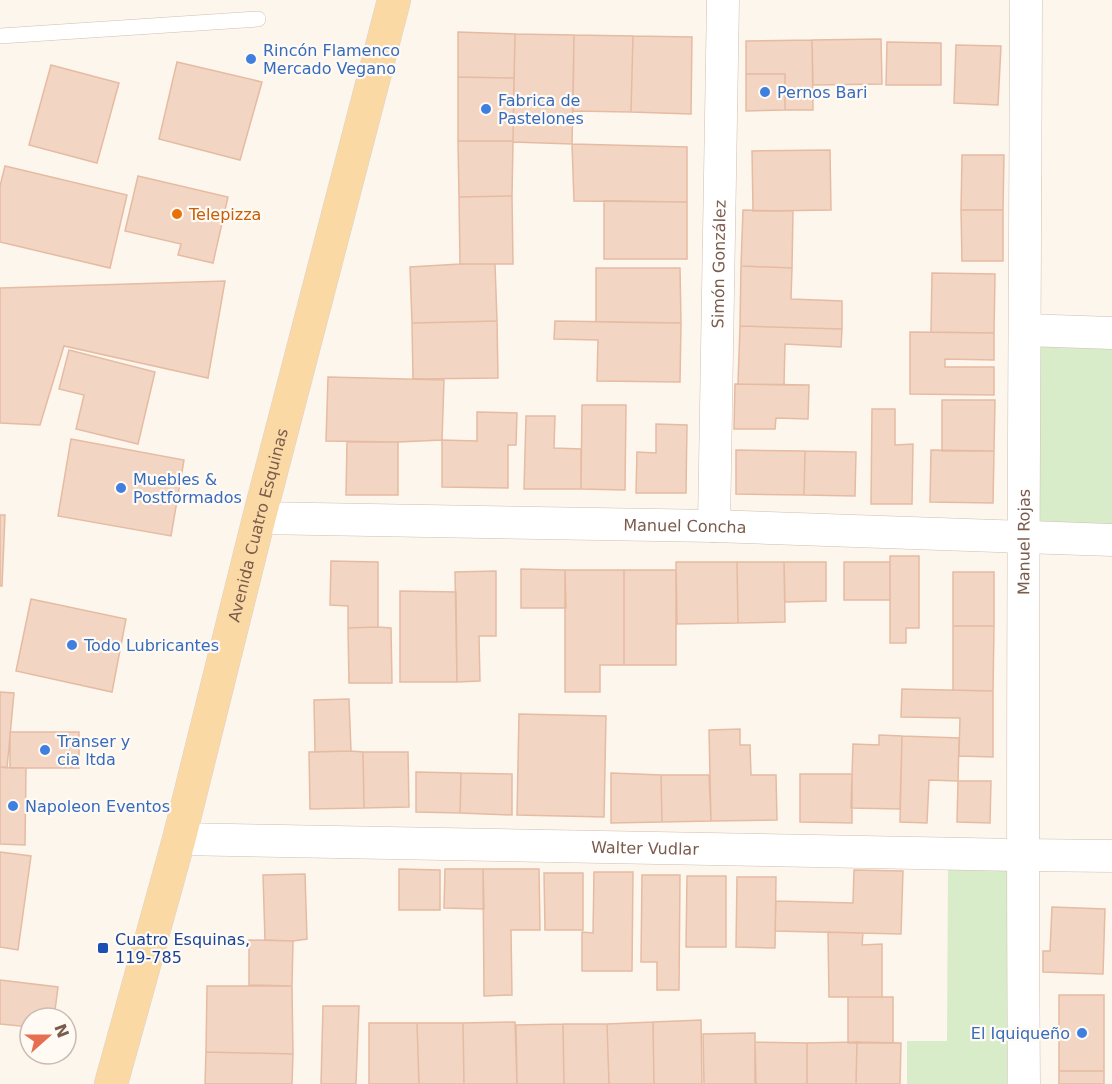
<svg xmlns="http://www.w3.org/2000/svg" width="1112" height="1084" font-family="'DejaVu Sans',sans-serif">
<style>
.green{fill:#d8ecc9}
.building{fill:#f3d5c3;stroke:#e6bba3;stroke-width:1.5}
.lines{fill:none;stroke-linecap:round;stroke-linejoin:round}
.lane-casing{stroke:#d1beb0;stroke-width:16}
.street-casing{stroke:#d1beb0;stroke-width:33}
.primary-casing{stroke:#dad1cd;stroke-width:34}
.lane{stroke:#fff;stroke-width:15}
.street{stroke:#fff;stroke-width:32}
.primary{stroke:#fbd9a5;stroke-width:33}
.shop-dot{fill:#3f7fe0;stroke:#fffaf3;stroke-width:2}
.food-dot{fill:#e8710a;stroke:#fffaf3;stroke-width:2}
.transit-dot{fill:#1a4fb4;stroke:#fffaf3;stroke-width:2}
.labels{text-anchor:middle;stroke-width:4.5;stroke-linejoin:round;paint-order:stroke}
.shop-label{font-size:16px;fill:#366cbe;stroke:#fffaf3;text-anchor:start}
.food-label{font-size:16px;fill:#c56008;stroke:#fffaf3;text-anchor:start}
.street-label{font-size:16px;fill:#7a5c4d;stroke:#fffaf3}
.transit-label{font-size:16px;fill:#164399;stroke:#fffaf3;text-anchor:start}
</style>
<rect width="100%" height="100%" fill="#fdf6ec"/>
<!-- green -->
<path class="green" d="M 1044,345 L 1112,348 L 1112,528 L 1037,527 L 1035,349 Z
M 948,869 L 1008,870 L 1007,1084 L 907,1084 L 907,1041 L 947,1041 Z"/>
<!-- building -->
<path class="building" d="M 458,32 L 515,34 L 514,78 L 458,77 Z
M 515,34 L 574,35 L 572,144 L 513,142 Z
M 574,35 L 633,36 L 631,112 L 573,111 Z
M 633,36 L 692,37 L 691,114 L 631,112 Z
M 881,39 L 882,84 L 813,85 L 812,40 Z
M 812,40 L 813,110 L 785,110 L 785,74 L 746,74 L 746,41 Z
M 887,42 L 941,43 L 941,85 L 886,85 Z
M 956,45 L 1001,46 L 998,105 L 954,103 Z
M 177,62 L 262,82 L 240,160 L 159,139 Z
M 51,65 L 119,83 L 97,163 L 29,145 Z
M 746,74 L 785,74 L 785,110 L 746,111 Z
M 458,77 L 514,78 L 513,141 L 458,141 Z
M 458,141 L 513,141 L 512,196 L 459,197 Z
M 572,144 L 687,147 L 687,202 L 574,201 Z
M 830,150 L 831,210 L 753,211 L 752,151 Z
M 962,155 L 1004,155 L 1003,210 L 961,210 Z
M 5,166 L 127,195 L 110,268 L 0,242 L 0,186 Z
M 138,176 L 228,197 L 213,263 L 178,255 L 181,244 L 125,231 Z
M 512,196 L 513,264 L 460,264 L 459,197 Z
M 604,201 L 687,202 L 687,259 L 604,259 Z
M 743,210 L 793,211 L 792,268 L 741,266 Z
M 961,210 L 1003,210 L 1003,261 L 962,261 Z
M 460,264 L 495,264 L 497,321 L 412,323 L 410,267 Z
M 741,266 L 792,268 L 791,299 L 842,301 L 842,329 L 740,326 Z
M 596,268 L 680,268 L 681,323 L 596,322 Z
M 932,273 L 995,274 L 994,333 L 931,332 Z
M 225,281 L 208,378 L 64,346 L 40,425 L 0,423 L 0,288 Z
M 497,321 L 498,378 L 413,379 L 412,323 Z
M 555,321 L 681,323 L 680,382 L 597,381 L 598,340 L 554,339 Z
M 740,326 L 842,329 L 841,347 L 785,344 L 784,385 L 738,384 Z
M 910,332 L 994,333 L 994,360 L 945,359 L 945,367 L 994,367 L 994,395 L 910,394 Z
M 69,350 L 155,372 L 138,444 L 76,429 L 84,395 L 59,389 Z
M 328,377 L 444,380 L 442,440 L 398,442 L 326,441 Z
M 735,384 L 809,385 L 808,419 L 776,418 L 775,429 L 734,429 Z
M 942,400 L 995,400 L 994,451 L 942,451 Z
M 582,405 L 626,405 L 625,490 L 581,489 Z
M 872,409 L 895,409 L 895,445 L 913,444 L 912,504 L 871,504 Z
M 477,412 L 517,413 L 516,445 L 508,445 L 508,488 L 442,487 L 442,440 L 477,441 Z
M 526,416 L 555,416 L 554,448 L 581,449 L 581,489 L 524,489 Z
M 656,424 L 687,425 L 686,493 L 636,493 L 637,452 L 656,453 Z
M 71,439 L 184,460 L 171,536 L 58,516 Z
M 347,442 L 398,442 L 398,495 L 346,495 Z
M 736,450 L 805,451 L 804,495 L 736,494 Z
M 931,450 L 994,451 L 993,503 L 930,502 Z
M 805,451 L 856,452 L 855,496 L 804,495 Z
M 0,515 L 5,515 L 2,586 L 0,586 Z
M 890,556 L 919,556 L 919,628 L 906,628 L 906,643 L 890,643 Z
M 331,561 L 378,562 L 378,627 L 348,628 L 348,606 L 330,605 Z
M 676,562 L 737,562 L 738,623 L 677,624 Z
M 737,562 L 784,562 L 785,622 L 738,623 Z
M 784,562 L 826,562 L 826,601 L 785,602 Z
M 844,562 L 890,562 L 890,600 L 844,600 Z
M 521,569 L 565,570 L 566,608 L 521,608 Z
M 565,570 L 624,570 L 624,665 L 600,665 L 600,692 L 565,692 Z
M 624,570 L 676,570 L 676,665 L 624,665 Z
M 496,571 L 496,636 L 479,636 L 480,681 L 457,682 L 455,572 Z
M 953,572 L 994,572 L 994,626 L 953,626 Z
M 400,591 L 456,592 L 457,682 L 400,682 Z
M 31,599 L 126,619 L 112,692 L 16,671 Z
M 953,626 L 994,626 L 993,691 L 953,690 Z
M 378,627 L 391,628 L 392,683 L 349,683 L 348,628 Z
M 902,689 L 993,691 L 993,757 L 959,756 L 960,718 L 901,717 Z
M 0,692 L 14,693 L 7,768 L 0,767 Z
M 349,699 L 351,751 L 315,752 L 314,700 Z
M 519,714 L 606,716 L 604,817 L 517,815 Z
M 740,729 L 740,745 L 750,745 L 751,775 L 776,775 L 777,820 L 711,821 L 709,730 Z
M 10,732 L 79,732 L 79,768 L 10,768 Z
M 879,735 L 902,736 L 900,809 L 851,808 L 853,744 L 879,745 Z
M 902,736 L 959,738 L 958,781 L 929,780 L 927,823 L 900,822 Z
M 351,751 L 363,752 L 364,808 L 310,809 L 309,752 Z
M 363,752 L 408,752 L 409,807 L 364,808 Z
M 0,767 L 26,768 L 25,845 L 0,844 Z
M 416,772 L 461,773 L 460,813 L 416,812 Z
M 461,773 L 512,774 L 512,815 L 460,813 Z
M 611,773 L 661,775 L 662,822 L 611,823 Z
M 800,774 L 852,774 L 852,823 L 800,822 Z
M 661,775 L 709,775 L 711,821 L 662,822 Z
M 958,781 L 991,781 L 990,823 L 957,822 Z
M 0,852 L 31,856 L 18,950 L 0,947 Z
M 399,869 L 440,870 L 440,910 L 399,910 Z
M 445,869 L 483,869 L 484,909 L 444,908 Z
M 483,869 L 539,869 L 540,930 L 511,930 L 512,995 L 484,996 Z
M 854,870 L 903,871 L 901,934 L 775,931 L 776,901 L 853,903 Z
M 594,872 L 633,872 L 632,971 L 582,971 L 582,932 L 593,933 Z
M 544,873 L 583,873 L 583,930 L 545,930 Z
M 305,874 L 307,939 L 293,941 L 265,940 L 263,875 Z
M 642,875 L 680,875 L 679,990 L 657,990 L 657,962 L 641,962 Z
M 687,876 L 726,876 L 726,947 L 686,947 Z
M 737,877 L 776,877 L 775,948 L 736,947 Z
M 1052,907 L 1105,909 L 1103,974 L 1043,972 L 1043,951 L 1050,951 Z
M 828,932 L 863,933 L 862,945 L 882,944 L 882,997 L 829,997 Z
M 249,940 L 293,941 L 292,986 L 249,985 Z
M 0,980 L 58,987 L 54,1018 L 30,1018 L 30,1027 L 0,1024 Z
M 207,986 L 292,986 L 293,1054 L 206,1052 Z
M 1059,995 L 1104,995 L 1104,1071 L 1059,1071 Z
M 848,997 L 893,997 L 893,1043 L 848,1043 Z
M 323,1006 L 359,1006 L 356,1084 L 321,1084 Z
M 701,1020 L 702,1084 L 654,1084 L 653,1022 Z
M 515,1022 L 517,1084 L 464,1084 L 463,1023 Z
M 653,1022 L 654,1084 L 609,1084 L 607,1024 Z
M 369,1023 L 417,1023 L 419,1084 L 369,1084 Z
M 417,1023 L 463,1023 L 464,1084 L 419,1084 Z
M 563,1024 L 564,1084 L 517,1084 L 516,1025 Z
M 563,1024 L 607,1024 L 609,1084 L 564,1084 Z
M 755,1033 L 755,1084 L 704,1084 L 703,1034 Z
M 755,1042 L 807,1043 L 807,1084 L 756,1084 Z
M 857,1042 L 901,1043 L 900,1084 L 856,1084 Z
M 857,1042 L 856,1084 L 807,1084 L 807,1043 Z
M 206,1052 L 293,1054 L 292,1084 L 205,1084 Z
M 1059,1071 L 1104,1071 L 1104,1084 L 1059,1084 Z"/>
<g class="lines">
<!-- lane casing -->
<g class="lane-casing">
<path id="lane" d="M 0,36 L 258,19"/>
</g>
<!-- street casing -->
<g class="street-casing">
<g id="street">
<path d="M 1025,330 L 1112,333"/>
<path id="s1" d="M 259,518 L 714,526 L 1112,540"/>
<path id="s2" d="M 714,526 L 723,0"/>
<path id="s3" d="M 179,839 L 1022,855 L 1112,856"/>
<path id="s4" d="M 1024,1084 C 1021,723 1025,361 1026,0"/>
</g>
</g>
<!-- primary casing -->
<g class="primary-casing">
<g id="primary">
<path id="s5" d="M 111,1084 L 179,839 L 259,518 L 394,0"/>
</g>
</g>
<!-- lane -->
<use href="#lane" class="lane"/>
<!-- street -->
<use href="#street" class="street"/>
<!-- primary -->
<use href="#primary" class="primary"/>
</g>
<!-- markers -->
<g class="shop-dot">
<circle cx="251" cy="59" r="6"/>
<circle cx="765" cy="92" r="6"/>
<circle cx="486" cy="109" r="6"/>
<circle cx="121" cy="488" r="6"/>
<circle cx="72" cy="645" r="6"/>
<circle cx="45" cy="750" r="6"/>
<circle cx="13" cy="806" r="6"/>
<circle cx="1082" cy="1033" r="6"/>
</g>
<circle class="food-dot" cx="177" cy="214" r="6"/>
<rect class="transit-dot" x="97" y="942" width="12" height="12" rx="3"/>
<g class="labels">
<!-- shop labels -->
<g class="shop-label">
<text x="263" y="56">Rincón Flamenco<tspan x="263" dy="18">Mercado Vegano</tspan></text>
<text x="777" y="98">Pernos Bari</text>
<text x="498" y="106">Fabrica de<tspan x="498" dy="18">Pastelones</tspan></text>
<text x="133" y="485">Muebles &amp;<tspan x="133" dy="18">Postformados</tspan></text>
<text x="84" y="651">Todo Lubricantes</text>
<text x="57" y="747">Transer y<tspan x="57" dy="18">cia ltda</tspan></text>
<text x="25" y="812">Napoleon Eventos</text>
<text x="1070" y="1039" text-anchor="end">El Iquiqueño</text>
</g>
<!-- food labels -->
<g class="food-label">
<text x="189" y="220">Telepizza</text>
</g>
<!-- street labels -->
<g class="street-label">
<text dy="6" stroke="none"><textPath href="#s2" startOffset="262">Simón González</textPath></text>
<text dy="6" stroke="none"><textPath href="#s5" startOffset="578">Avenida Cuatro Esquinas</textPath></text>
<text dy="6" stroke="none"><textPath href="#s1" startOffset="426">Manuel Concha</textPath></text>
<text dy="6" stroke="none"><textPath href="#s4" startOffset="542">Manuel Rojas</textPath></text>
<text dy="6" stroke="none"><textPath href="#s3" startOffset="466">Walter Vudlar</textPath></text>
</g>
<!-- transit labels -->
<g class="transit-label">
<text x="115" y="945">Cuatro Esquinas,<tspan x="115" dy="18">119-785</tspan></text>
</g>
</g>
<!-- north arrow -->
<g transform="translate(48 1036) rotate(69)"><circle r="28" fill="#fffaf3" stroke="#cabbb1" stroke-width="1.5"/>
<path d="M0-4.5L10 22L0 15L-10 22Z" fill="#e76f51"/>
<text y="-9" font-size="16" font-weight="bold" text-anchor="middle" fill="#7a5c4d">N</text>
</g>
</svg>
